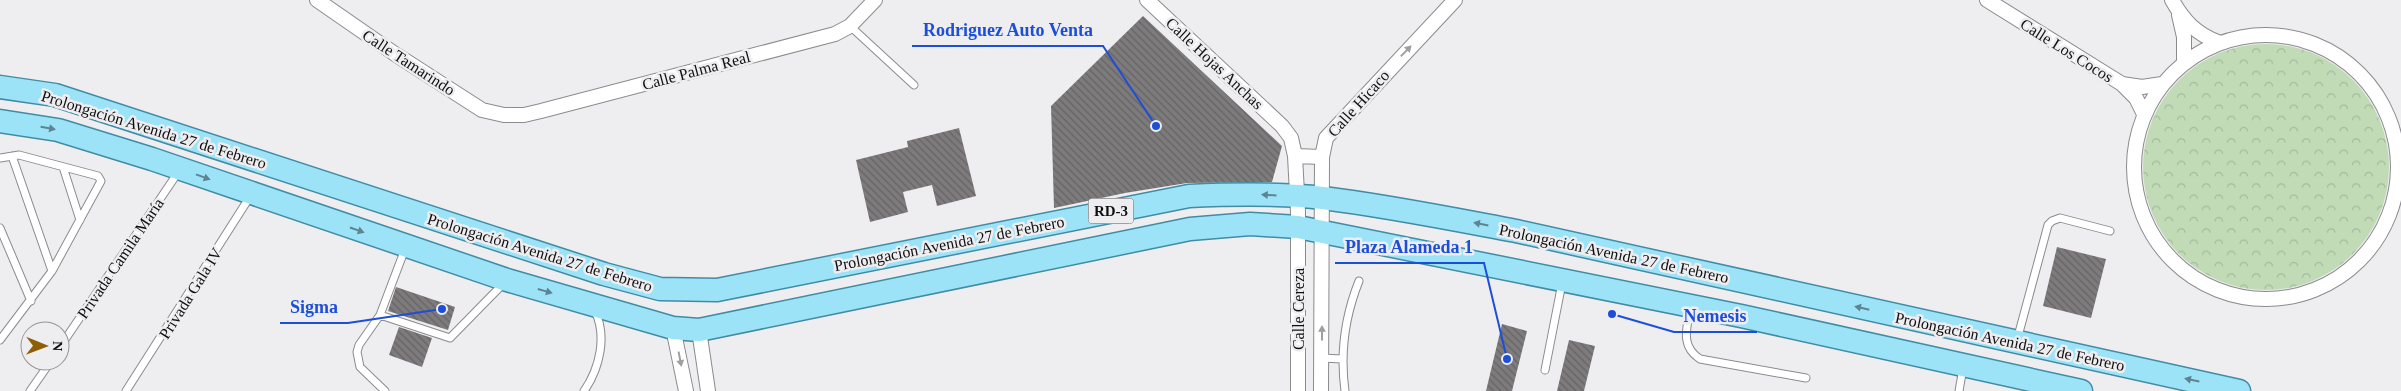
<svg xmlns="http://www.w3.org/2000/svg" width="2401" height="391" font-family="Georgia,serif">
<style>
.park{fill:url(#park-crowns)}
.building{fill:url(#building-back-hatch)}
.lines{fill:none;stroke-linecap:round;stroke-linejoin:round}
.service-casing{stroke:#8b8b8e;stroke-width:9}
.minor-casing{stroke:#8b8b8e;stroke-width:16}
.primary-casing{stroke:#408ca4;stroke-width:25}
.service{stroke:#fff;stroke-width:7}
.minor{stroke:#fff;stroke-width:14}
.primary{stroke:#9ce3f8;stroke-width:22}
.oneway{fill:#9f9f9f}
.oneway2{fill:#5d8490}
.labels{text-anchor:middle;stroke-width:5;stroke-linejoin:round;paint-order:stroke}
.shield{fill:#eeeef1;stroke:#525254;stroke-width:1}
.shield-label{font-size:15px;font-weight:bold;fill:#0f0f10}
.street-label{font-size:16px;fill:#0f0f10;stroke:#eeeef1}
.leader{fill:none;stroke:#1d4ed8;stroke-width:2}
.callout-dot{fill:#1d4ed8;stroke:#eeeef1;stroke-width:2}
.callout-label{font-size:18px;text-anchor:middle;font-weight:bold;fill:#1d4ed8;stroke:#eeeef1;stroke-width:5;stroke-linejoin:round;paint-order:stroke}
</style>
<defs>
<pattern id="park-crowns" width="20" height="18" patternUnits="userSpaceOnUse" patternTransform="scale(1.25)"><rect width="20" height="18" fill="#c0dbb6"/><path d="M2 6a3 3 0 1 1 6 0M12 15a3 3 0 1 1 6 0" fill="none" stroke="#a4bb9b"/></pattern>
<pattern id="building-back-hatch" width="6" height="6" patternUnits="userSpaceOnUse" patternTransform="scale(1.25)"><rect width="6" height="6" fill="#7e7b7d"/><path d="M-1 5l2 2M0 0l6 6M5-1l2 2" fill="none" stroke="#666365"/></pattern>
</defs>
<rect width="100%" height="100%" fill="#eeeef1"/>
<!-- park -->
<path class="park" d="M2143 167a123 123 0 1 1 246 0a123 123 0 1 1-246 0Z"/>
<!-- building -->
<path class="building" d="M 1143,16 L 1282,146 L 1272,182 L 1187,183 L 1125,193 L 1054,208 L 1051,106 Z
M 959,128 L 976,196 L 937,206 L 932,185 L 903,192 L 908,212 L 870,222 L 856,160 L 908,147 L 907,141 Z
M 2057,247 L 2106,259 L 2091,318 L 2043,306 Z
M 396,287 L 455,307 L 448,330 L 388,311 Z
M 1502,324 L 1527,331 L 1512,391 L 1486,391 Z
M 399,327 L 432,338 L 422,367 L 389,355 Z
M 1569,340 L 1595,346 L 1584,391 L 1557,391 Z"/>
<g class="lines">
<!-- service casing -->
<g class="service-casing">
<path id="service" d="M 850,26 L 914,85
M 12,156 L 52,271
M 0,158 L 19,155 L 98,176 L 101,181 L 52,271 L 0,340
M 63,167 L 80,220
M 0,228 L 31,301
M 1690,308 C 1687,328 1680,346 1700,359 L 1806,378
M 380,315 L 450,338 L 503,284
M 2017,340 L 2048,225 L 2052,221 L 2060,218 L 2110,231
M 60,347 L 179,171
M 1322,358 L 1342,359
M 1545,370 L 1562,283
M 30,391 L 51,361
M 126,391 L 251,195
M 385,391 L 360,367 L 357,352 L 359,345 L 380,315 L 405,249
M 584,391 C 600,368 607,336 595,311
M 1345,391 C 1340,354 1345,316 1359,281
M 1959,391 L 1963,368"/>
</g>
<!-- minor casing -->
<g class="minor-casing">
<path id="minor" d="M 317,0 L 395,54 L 482,110 L 504,115 L 524,115 L 541,111 L 835,34 L 850,26 L 875,0
M 1147,0 L 1282,126 L 1291,138 L 1295,156 L 1298,212 L 1298,391
M 1987,0 L 2122,84 L 2136,98 L 2144,114
M 2172,0 C 2183,20 2196,34 2218,42
M 2179,15 L 2184,37 L 2184,62
M2134 167a132 132 0 1 1 264 0a132 132 0 1 1-264 0Z
M 2122,84 L 2142,87 L 2162,84
M 1295,156 L 1322,157
M 673,328 L 686,391
M 699,330 L 708,391
M 1321,391 L 1322,157 L 1326,138 L 1455,0"/>
</g>
<!-- primary casing -->
<g class="primary-casing">
<path id="primary" d="M 0,87 L 55,95 L 604,274 L 660,289 L 717,290 L 1189,196 C 1234,194 1279,193 1323,198 C 1388,206 1452,219 1516,231 L 2239,391
M 0,121 L 58,130 L 152,159 L 507,280 L 673,328 L 699,330 L 1190,229 L 1250,224 L 1298,227 L 1741,316 L 2081,391"/>
</g>
<!-- service -->
<use href="#service" class="service"/>
<!-- minor -->
<use href="#minor" class="minor"/>
<!-- primary -->
<use href="#primary" class="primary"/>
</g>
<!-- one-way arrows -->
<defs><path id="oneway-solid" d="M-6-.8H1V-3.2L6.5 0L1 3.2V.8H-6Z" transform="scale(1.25)"/></defs>
<g class="oneway">
<use href="#oneway-solid" transform="translate(1406 51) rotate(-46)"/>
<use href="#oneway-solid" transform="translate(1322 333) rotate(-90)"/>
<use href="#oneway-solid" transform="translate(680 359) rotate(79)"/>
</g>
<g class="oneway2">
<use href="#oneway-solid" transform="translate(48 128) rotate(10)"/>
<use href="#oneway-solid" transform="translate(203 177) rotate(20)"/>
<use href="#oneway-solid" transform="translate(1269 195) rotate(-177)"/>
<use href="#oneway-solid" transform="translate(1481 224) rotate(-169)"/>
<use href="#oneway-solid" transform="translate(357 230) rotate(19)"/>
<use href="#oneway-solid" transform="translate(545 291) rotate(16)"/>
<use href="#oneway-solid" transform="translate(1862 308) rotate(-167)"/>
<use href="#oneway-solid" transform="translate(2192 380) rotate(-168)"/>
</g>
<g class="labels">
<!-- shield labels -->
<rect class="shield" x="1088.5" y="198.5" width="45" height="25" rx="4"/>
<g class="shield-label">
<text x="1111" y="216">RD-3</text>
</g>
<!-- street labels -->
<g class="street-label">
<text transform="translate(2067 50) rotate(32)" y="6">Calle Los Cocos</text>
<text transform="translate(409 62) rotate(33)" y="6">Calle Tamarindo</text>
<text transform="translate(1215 63) rotate(43)" y="6">Calle Hojas Anchas</text>
<text transform="translate(696 70) rotate(-15)" y="6">Calle Palma Real</text>
<text transform="translate(1358 103) rotate(-48)" y="6">Calle Hicaco</text>
<text transform="translate(154 129) rotate(17)" y="6">Prolongación Avenida 27 de Febrero</text>
<text transform="translate(949 243) rotate(-11)" y="6">Prolongación Avenida 27 de Febrero</text>
<text transform="translate(540 252) rotate(17)" y="6">Prolongación Avenida 27 de Febrero</text>
<text transform="translate(1614 253) rotate(12)" y="6">Prolongación Avenida 27 de Febrero</text>
<text transform="translate(120 258) rotate(-56)" y="6">Privada Camila María</text>
<text transform="translate(190 293) rotate(-58)" y="6">Privada Gala IV</text>
<text transform="translate(1298 309) rotate(-90)" y="6">Calle Cereza</text>
<text transform="translate(2010 341) rotate(12)" y="6">Prolongación Avenida 27 de Febrero</text>
</g>
</g>
<!-- callouts -->
<path class="leader" d="M1156 126L1103 46H912M1507 359L1484 263H1335M442 309L348 323H280M1612 314L1674 332H1757"/>
<g class="callout-dot">
<circle cx="1156" cy="126" r="5"/>
<circle cx="1507" cy="359" r="5"/>
<circle cx="442" cy="309" r="5"/>
<circle cx="1612" cy="314" r="5"/>
</g>
<g class="callout-label">
<text x="1008" y="36">Rodriguez Auto Venta</text>
<text x="1409" y="253">Plaza Alameda 1</text>
<text x="314" y="313">Sigma</text>
<text x="1715" y="322">Nemesis</text>
</g>
<!-- north arrow -->
<g transform="translate(45 346) rotate(91)"><circle r="24" fill="#eeeef1" stroke="#959597"/>
<path d="M0-4L9 19L0 12L-9 19Z" fill="#8d6006"/>
<text y="-8" font-size="14" font-weight="bold" text-anchor="middle" fill="#0f0f10">N</text>
</g>
</svg>
